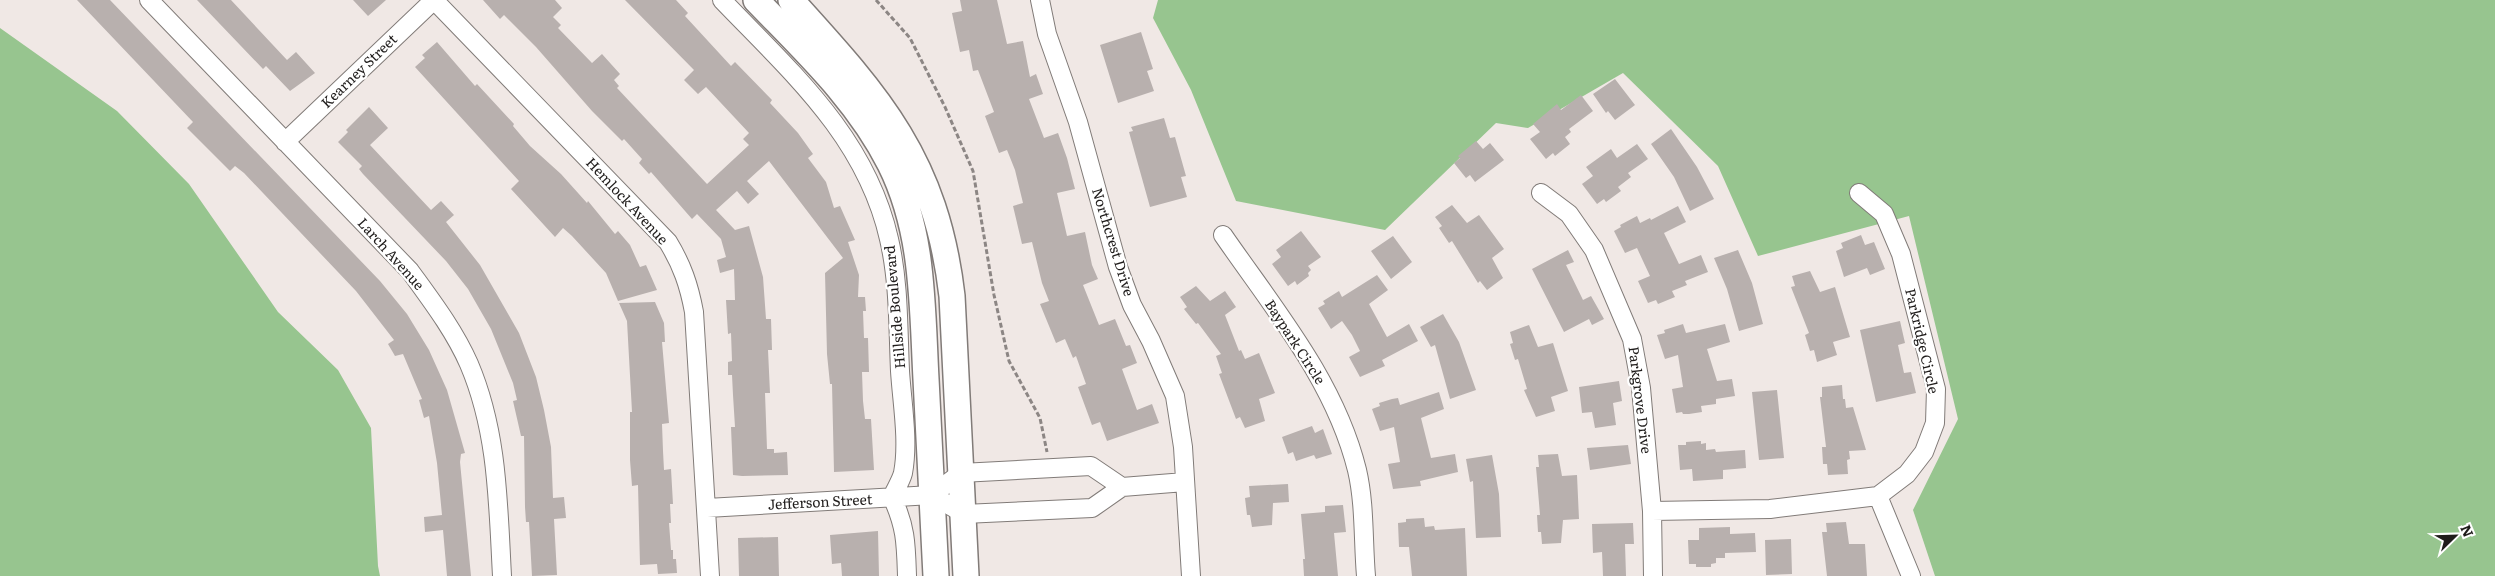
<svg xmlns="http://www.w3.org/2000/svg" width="2495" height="576" font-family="Literata,serif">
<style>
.green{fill:#97c58f}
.building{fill:#b8b0ae}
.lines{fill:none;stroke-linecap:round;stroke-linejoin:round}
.street-casing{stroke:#817b78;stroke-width:20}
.secondary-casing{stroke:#817b78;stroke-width:28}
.path{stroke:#8c8684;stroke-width:3;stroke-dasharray:5 2.5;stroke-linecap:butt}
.street{stroke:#fff;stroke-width:18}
.secondary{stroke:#fff;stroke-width:25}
.labels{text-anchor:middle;stroke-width:4.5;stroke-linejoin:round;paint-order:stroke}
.street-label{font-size:14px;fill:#1f1c1b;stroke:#fff}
</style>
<rect width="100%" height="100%" fill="#f0e8e5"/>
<!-- green -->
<path class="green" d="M 1158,0 L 2495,0 L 2495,576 L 1935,576 L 1913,510 L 1958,419 L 1909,216 L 1758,256 L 1718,166 L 1623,73 L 1528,128 L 1496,123 L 1385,230 L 1236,201 L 1191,90 L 1153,18 Z
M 0,28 L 117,111 L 189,184 L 278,312 L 338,370 L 371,428 L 378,566 L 380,576 L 0,576 Z"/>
<!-- building -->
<path class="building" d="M 77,0 L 110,0 L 380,281 L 407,314 L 429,350 L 447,390 L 465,453 L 461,454 L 460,462 L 471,576 L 447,576 L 443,530 L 425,532 L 424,517 L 442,515 L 437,463 L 429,416 L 424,418 L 419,400 L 422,399 L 403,354 L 395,356 L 388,344 L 394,340 L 356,291 L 244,173 L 235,166 L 230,171 L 187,128 L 193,122 Z
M 197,0 L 231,0 L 287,60 L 296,52 L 315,73 L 290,91 L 266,66 L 263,69 Z
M 353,0 L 386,0 L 368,16 Z
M 483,0 L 555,0 L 562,8 L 553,17 L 561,25 L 558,28 L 592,63 L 602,54 L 620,74 L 614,80 L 619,86 L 617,88 L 707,184 L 749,145 L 743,139 L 749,133 L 706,87 L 698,94 L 684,80 L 694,70 L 625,0 L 676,0 L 688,13 L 685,16 L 731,66 L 735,62 L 772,100 L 770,103 L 798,133 L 813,154 L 808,158 L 826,182 L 834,208 L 840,206 L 855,240 L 848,242 L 859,275 L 858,297 L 865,297 L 866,311 L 863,311 L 864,338 L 868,338 L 869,372 L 862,372 L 863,401 L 865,419 L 871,419 L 874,470 L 834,472 L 832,384 L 830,384 L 827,354 L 825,273 L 843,258 L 769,161 L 747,181 L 759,194 L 748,204 L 737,191 L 716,210 L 735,230 L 749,226 L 763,277 L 766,319 L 771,319 L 772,350 L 768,350 L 770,393 L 765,393 L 767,449 L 774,449 L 774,453 L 787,452 L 788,475 L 742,476 L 733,475 L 731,427 L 735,427 L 733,395 L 732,375 L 728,375 L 728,362 L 732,361 L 731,333 L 728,334 L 726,300 L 735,300 L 734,269 L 720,273 L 717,260 L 726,257 L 721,239 L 697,214 L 692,219 L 651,172 L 649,174 L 639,163 L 642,159 L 624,139 L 622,141 L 592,111 L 536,47 L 504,15 L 500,19 Z
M 960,0 L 997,0 L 1007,44 L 1023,41 L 1030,77 L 1036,74 L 1043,94 L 1029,99 L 1044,138 L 1058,133 L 1067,158 L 1075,189 L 1057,193 L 1067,236 L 1085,232 L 1092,265 L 1098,279 L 1083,285 L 1099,325 L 1115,319 L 1126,346 L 1130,345 L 1137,363 L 1122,369 L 1137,410 L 1152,404 L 1159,423 L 1107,441 L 1100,422 L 1092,425 L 1078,387 L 1086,384 L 1076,356 L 1073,358 L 1065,339 L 1056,343 L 1040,304 L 1049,301 L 1042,283 L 1032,242 L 1022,244 L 1013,206 L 1023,203 L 1015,170 L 1007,150 L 999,153 L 985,116 L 994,112 L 978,70 L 973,71 L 969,50 L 960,52 L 952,13 L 962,11 Z
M 1141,32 L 1153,69 L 1147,71 L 1154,91 L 1118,103 L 1100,45 Z
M 437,42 L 475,86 L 477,84 L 514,124 L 513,126 L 530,146 L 561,174 L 587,203 L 588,201 L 615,234 L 618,231 L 630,245 L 640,267 L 646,265 L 657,290 L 618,301 L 606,273 L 572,236 L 563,228 L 555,237 L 511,189 L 519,181 L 415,67 L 425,58 L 422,55 Z
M 1615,79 L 1635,105 L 1615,120 L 1608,111 L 1606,113 L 1593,94 Z
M 1581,95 L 1593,111 L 1569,129 L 1571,132 L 1565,137 L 1570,144 L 1555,156 L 1553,153 L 1546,159 L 1530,139 L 1540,132 L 1533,124 L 1557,104 L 1561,110 Z
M 369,107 L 388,128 L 370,145 L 431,210 L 441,201 L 454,215 L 446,222 L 480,265 L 519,333 L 536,377 L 544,410 L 551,447 L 553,498 L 564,497 L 566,518 L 554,519 L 557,575 L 532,576 L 529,522 L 526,522 L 525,507 L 524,436 L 521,436 L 513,401 L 517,400 L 513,383 L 491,329 L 468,289 L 446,261 L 363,174 L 359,169 L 362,166 L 338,142 L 348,132 L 346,130 Z
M 1164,118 L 1170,138 L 1175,137 L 1186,176 L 1181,177 L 1187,197 L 1150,207 L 1129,132 L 1133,131 L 1131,127 Z
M 1671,129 L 1697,167 L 1714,199 L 1690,211 L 1674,177 L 1651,144 Z
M 1476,141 L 1483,149 L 1490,143 L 1504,160 L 1475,182 L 1470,175 L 1466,178 L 1454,163 L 1460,158 L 1458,156 Z
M 1637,144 L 1648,159 L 1628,173 L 1631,177 L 1618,187 L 1621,191 L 1606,202 L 1604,199 L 1597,204 L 1582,184 L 1593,176 L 1586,167 L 1611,149 L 1617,158 Z
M 1452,205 L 1467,223 L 1479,215 L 1504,249 L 1492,258 L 1503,278 L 1487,290 L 1480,281 L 1478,283 L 1452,241 L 1449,243 L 1439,228 L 1442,226 L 1435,217 Z
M 1678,206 L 1686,222 L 1664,233 L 1679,264 L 1701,255 L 1708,272 L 1685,281 L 1687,285 L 1672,291 L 1675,297 L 1658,304 L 1656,300 L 1648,303 L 1638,281 L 1650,276 L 1643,261 L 1637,248 L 1625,253 L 1614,231 L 1621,227 L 1620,225 L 1637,216 L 1640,223 L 1650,218 L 1651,220 Z
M 1301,231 L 1321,257 L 1308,266 L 1311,270 L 1308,273 L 1309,276 L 1297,285 L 1295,281 L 1288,286 L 1272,264 L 1281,257 L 1276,250 Z
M 1861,235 L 1865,245 L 1874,242 L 1885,269 L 1870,275 L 1867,268 L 1844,277 L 1836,251 L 1843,248 L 1841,243 Z
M 1393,236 L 1412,262 L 1391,279 L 1371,251 Z
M 1568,250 L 1574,262 L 1566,265 L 1583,300 L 1591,296 L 1604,319 L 1592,325 L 1589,319 L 1564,332 L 1532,269 Z
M 1738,250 L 1752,283 L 1763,324 L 1739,331 L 1727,289 L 1714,258 Z
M 1810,271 L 1820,292 L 1835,287 L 1850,337 L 1833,342 L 1837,355 L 1817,362 L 1814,350 L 1810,351 L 1805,335 L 1809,333 L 1791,287 L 1795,286 L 1792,276 Z
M 1377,275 L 1388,290 L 1369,304 L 1387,337 L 1409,324 L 1418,341 L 1382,360 L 1385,366 L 1360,377 L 1349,357 L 1360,351 L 1352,335 L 1342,321 L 1331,329 L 1318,308 L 1325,304 L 1323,301 L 1339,291 L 1342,297 Z
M 1196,286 L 1210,301 L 1225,291 L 1236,307 L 1225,315 L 1239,351 L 1241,350 L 1245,359 L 1259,353 L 1275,393 L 1259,399 L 1265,421 L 1245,428 L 1240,417 L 1236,419 L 1219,374 L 1222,373 L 1216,356 L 1221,354 L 1198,323 L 1196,324 L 1184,309 L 1187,307 L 1180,297 Z
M 655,302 L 664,323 L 665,342 L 662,342 L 669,423 L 662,424 L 663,451 L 664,470 L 671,469 L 673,504 L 670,504 L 671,523 L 669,523 L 671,550 L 673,550 L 673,559 L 676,559 L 677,573 L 658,574 L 657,564 L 640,565 L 638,485 L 632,486 L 630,460 L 630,412 L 632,412 L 627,321 L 619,303 Z
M 1443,314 L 1459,342 L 1476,390 L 1450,399 L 1435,345 L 1431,347 L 1420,327 Z
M 1900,321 L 1905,343 L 1898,345 L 1904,373 L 1911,372 L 1916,393 L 1876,402 L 1860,330 Z
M 1683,324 L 1686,333 L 1725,324 L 1730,342 L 1707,349 L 1717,381 L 1732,379 L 1735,396 L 1716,399 L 1716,404 L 1701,406 L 1702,412 L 1689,414 L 1683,414 L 1682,412 L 1676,413 L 1672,389 L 1683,387 L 1678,355 L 1665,359 L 1657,335 L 1665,333 L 1664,330 Z
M 1529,325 L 1538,347 L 1553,343 L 1568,391 L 1551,397 L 1555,411 L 1536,417 L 1524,390 L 1527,389 L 1518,359 L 1515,360 L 1510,344 L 1513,343 L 1510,332 Z
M 1619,381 L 1622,401 L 1613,403 L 1616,425 L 1595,428 L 1592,412 L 1582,413 L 1579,387 Z
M 1842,385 L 1843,399 L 1845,399 L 1846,408 L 1853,407 L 1866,450 L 1849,451 L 1850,459 L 1847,460 L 1848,474 L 1828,475 L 1827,464 L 1823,464 L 1822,447 L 1826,447 L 1820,397 L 1822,397 L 1822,387 Z
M 1777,390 L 1784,458 L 1759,460 L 1752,392 Z
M 1439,392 L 1444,409 L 1421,418 L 1431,458 L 1455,454 L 1458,472 L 1420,481 L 1421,486 L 1393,489 L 1388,464 L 1400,462 L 1394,427 L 1380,431 L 1372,409 L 1380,406 L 1379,403 L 1392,399 L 1398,398 L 1400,405 Z
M 1312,426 L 1315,433 L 1323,429 L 1332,454 L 1316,459 L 1314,455 L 1296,461 L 1293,452 L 1288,454 L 1282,437 Z
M 1701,441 L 1701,444 L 1706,443 L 1706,450 L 1715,449 L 1716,452 L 1745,450 L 1746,468 L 1723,470 L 1723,479 L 1693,481 L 1692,469 L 1680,470 L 1678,445 L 1686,445 L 1686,442 Z
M 1628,445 L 1631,464 L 1590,470 L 1587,448 Z
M 1558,454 L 1562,476 L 1577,475 L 1579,519 L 1563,520 L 1561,543 L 1542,544 L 1541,532 L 1538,532 L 1537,515 L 1540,515 L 1536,467 L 1539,467 L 1538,455 Z
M 1492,455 L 1499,494 L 1501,537 L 1476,538 L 1473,481 L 1470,482 L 1466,459 Z
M 1288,484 L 1289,502 L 1273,503 L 1272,525 L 1252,527 L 1250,515 L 1247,515 L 1245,498 L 1250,497 L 1249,486 Z
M 1343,505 L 1346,532 L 1334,533 L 1338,576 L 1304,576 L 1303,559 L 1305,559 L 1301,514 L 1325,512 L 1325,506 Z
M 1424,518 L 1425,527 L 1434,526 L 1435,530 L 1465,528 L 1467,576 L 1412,576 L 1409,547 L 1399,547 L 1398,523 L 1406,522 L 1406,519 Z
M 1846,522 L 1849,544 L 1865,544 L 1867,576 L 1827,576 L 1822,532 L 1827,532 L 1826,523 Z
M 1633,523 L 1634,544 L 1625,544 L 1626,576 L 1603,576 L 1602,552 L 1593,553 L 1592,524 Z
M 1730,527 L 1730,534 L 1755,533 L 1756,552 L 1725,553 L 1725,558 L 1716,558 L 1716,563 L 1711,564 L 1711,567 L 1696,567 L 1696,564 L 1689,564 L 1688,540 L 1699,540 L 1699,528 Z
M 878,531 L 879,576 L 842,576 L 841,563 L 832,564 L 830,535 Z
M 778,537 L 779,576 L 739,576 L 738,538 Z
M 1791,539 L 1792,574 L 1766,575 L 1765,540 Z"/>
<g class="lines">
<!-- street casing -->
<g class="street-casing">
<path id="street" d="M 149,0 L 410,271 C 431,300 454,330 469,364 C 498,432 498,503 502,576
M 434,0 L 668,242 C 682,265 689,285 694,312 L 710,576
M 722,0 C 791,72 866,137 889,239 C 899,282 898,327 900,371 C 902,403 909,441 903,473 C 901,481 895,490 892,497
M 1040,0 L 1047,34 L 1078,122 L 1118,267 L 1132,305 L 1151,341 L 1175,396 L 1183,447 L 1191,576
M 285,142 L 434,0
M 1541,193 L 1569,214 L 1594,250 L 1632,339 L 1641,388 L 1652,511 L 1653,576
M 1223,235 C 1274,309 1335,381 1357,470 C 1365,504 1363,542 1366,576
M 932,495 L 964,514 L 1092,508 L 1122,487 L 1185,482
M 932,495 L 961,473 L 1091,466 L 1122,487
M 1878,496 L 1911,576
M 892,497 C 906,527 906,544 907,576
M 707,508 L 932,495
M 1652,511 L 1770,509 L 1878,496 L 1907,474 L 1924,452 L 1935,423 L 1936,389 L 1901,254 L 1884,214 L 1859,193"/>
</g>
<!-- secondary casing -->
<g class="secondary-casing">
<path id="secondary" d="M 756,0 C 805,51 858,100 890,164 C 924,232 922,305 926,379 C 929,445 933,510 936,576
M 791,0 C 879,97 936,159 952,296 L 966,576"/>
</g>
<!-- path -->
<path class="path" d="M 876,0 L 910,38 L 945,107 L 973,171 L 994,295 L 1009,361 L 1040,418 L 1047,452"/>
<!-- street -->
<use href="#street" class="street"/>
<!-- secondary -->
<use href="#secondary" class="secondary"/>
</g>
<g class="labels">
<!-- street labels -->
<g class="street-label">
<text transform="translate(359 71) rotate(-44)" y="5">Kearney Street</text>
<text transform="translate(627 201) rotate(47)" y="5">Hemlock Avenue</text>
<text transform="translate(1113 242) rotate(73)" y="5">Northcrest Drive</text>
<text transform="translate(391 254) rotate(48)" y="5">Larch Avenue</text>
<text transform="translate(895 307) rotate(-95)" y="5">Hillside Boulevard</text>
<text transform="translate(1922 341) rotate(77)" y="5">Parkridge Circle</text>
<text transform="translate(1295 342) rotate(57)" y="5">Baypark Circle</text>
<text transform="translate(1640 400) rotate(83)" y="5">Parkgrove Drive</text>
<text transform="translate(820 502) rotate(-3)" y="5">Jefferson Street</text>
</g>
</g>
<!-- north arrow -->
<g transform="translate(2455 536) rotate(67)" stroke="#ffffff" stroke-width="4" paint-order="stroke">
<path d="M0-4L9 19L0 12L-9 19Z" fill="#1f1c1b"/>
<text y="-8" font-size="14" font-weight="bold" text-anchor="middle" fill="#1f1c1b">N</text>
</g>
</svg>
